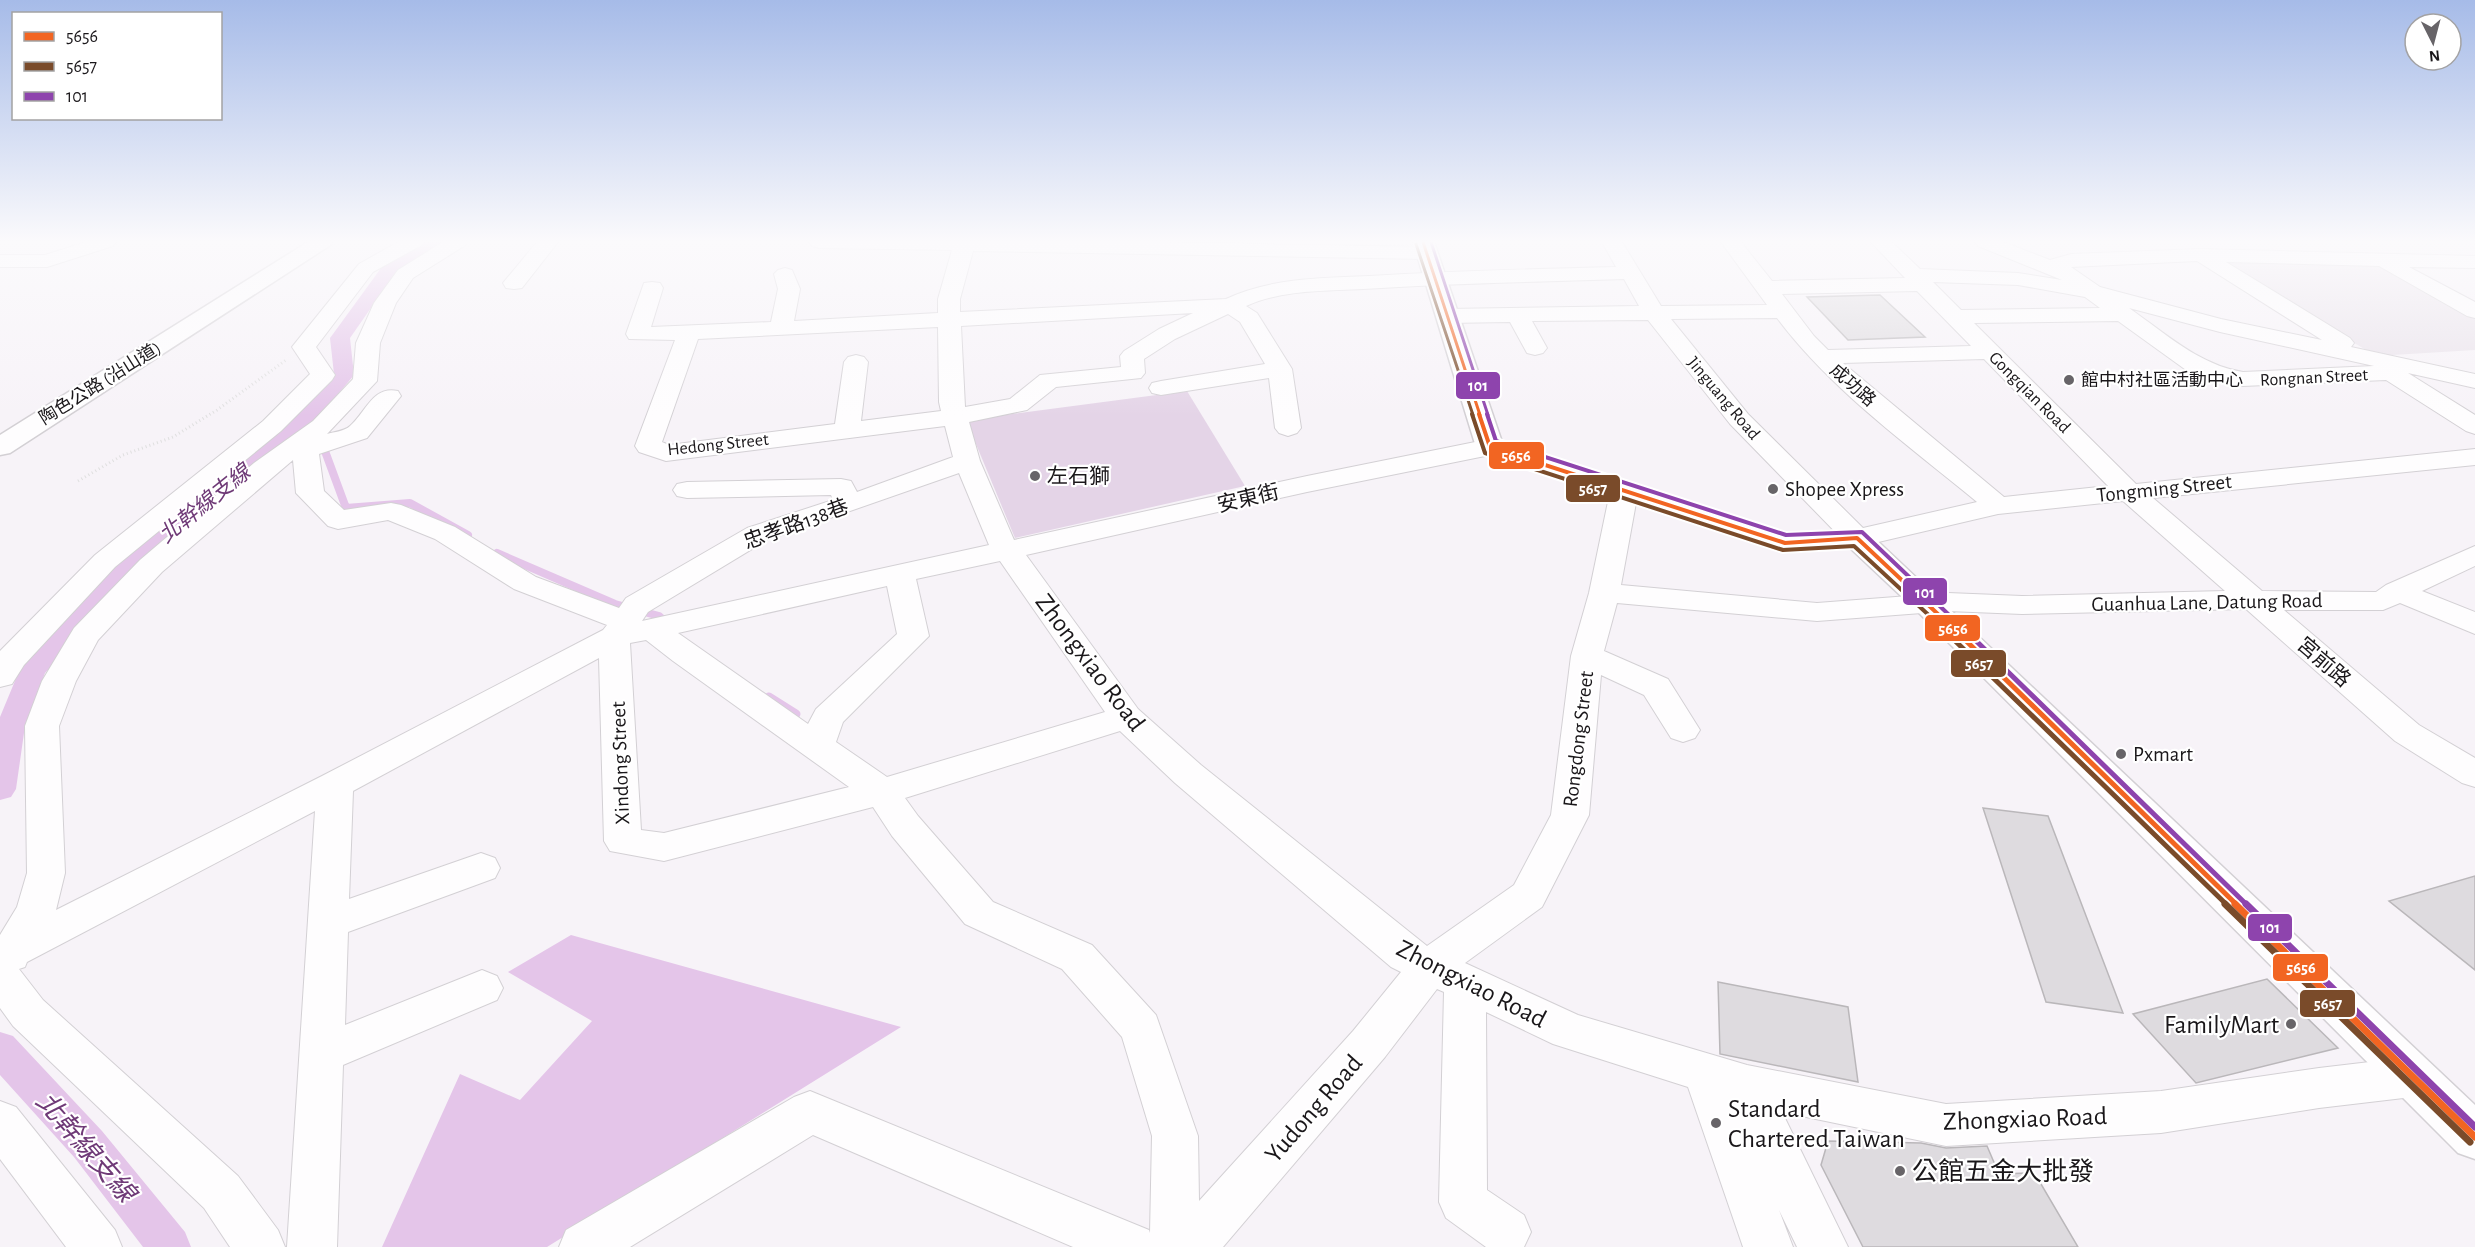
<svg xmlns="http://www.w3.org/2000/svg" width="2475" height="1247" font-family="'Alegreya Sans','Noto Sans TC',sans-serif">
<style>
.built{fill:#eae3eb}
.green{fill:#e4d4e7}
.water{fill:#e4c5e9}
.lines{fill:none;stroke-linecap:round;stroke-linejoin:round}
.stream-far1{stroke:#e4c5e9;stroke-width:8}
.stream{stroke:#e4c5e9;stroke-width:9}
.canal{fill:#e4c5e9;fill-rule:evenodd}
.building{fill:#dedbdf;stroke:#bab7ba;stroke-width:1.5}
.minor-casing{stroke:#d3d0d4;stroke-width:2}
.major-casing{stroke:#d3d0d4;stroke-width:3}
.path{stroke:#dfdfdf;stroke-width:3;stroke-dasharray:1 3;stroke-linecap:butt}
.minor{fill:#fefdfe;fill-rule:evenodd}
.major{fill:#fefdfe;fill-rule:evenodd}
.bus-1-far3-casing{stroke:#fff;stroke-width:6}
.bus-1-far2-casing{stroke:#fff;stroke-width:8}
.bus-1-far1-casing{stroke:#fff;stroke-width:10}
.bus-1-casing{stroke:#fff;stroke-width:11}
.bus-2-far3-casing{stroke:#fff;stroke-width:6}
.bus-2-far2-casing{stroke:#fff;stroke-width:8}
.bus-2-far1-casing{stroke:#fff;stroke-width:10}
.bus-2-casing{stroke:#fff;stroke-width:11}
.bus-3-far3-casing{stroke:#fff;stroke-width:6}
.bus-3-far2-casing{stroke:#fff;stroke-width:8}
.bus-3-far1-casing{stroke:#fff;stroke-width:10}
.bus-3-casing{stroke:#fff;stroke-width:11}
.bus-1-far3{stroke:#f26522;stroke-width:3}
.bus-1-far2{stroke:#f26522;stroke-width:4}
.bus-1-far1{stroke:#f26522;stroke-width:5}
.bus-1{stroke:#f26522;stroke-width:7}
.bus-2-far3{stroke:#7a4b2a;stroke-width:3}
.bus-2-far2{stroke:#7a4b2a;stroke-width:4}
.bus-2-far1{stroke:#7a4b2a;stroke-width:5}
.bus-2{stroke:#7a4b2a;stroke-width:7}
.bus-3-far3{stroke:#8e44ad;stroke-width:3}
.bus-3-far2{stroke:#8e44ad;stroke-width:4}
.bus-3-far1{stroke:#8e44ad;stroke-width:5}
.bus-3{stroke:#8e44ad;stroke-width:7}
.poi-dot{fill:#676468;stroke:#fff;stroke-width:2}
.labels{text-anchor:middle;stroke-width:4.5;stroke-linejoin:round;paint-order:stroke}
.far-street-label{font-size:18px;fill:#1a171a;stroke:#fff}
.far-poi-label{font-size:18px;fill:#1a171a;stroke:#fff;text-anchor:start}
.poi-label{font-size:21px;fill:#1a171a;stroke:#fff;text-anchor:start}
.street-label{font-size:21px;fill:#1a171a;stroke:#fff}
.water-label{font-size:22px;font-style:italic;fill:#6f3a77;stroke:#fff}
.near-street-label{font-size:26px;fill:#1a171a;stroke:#fff}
.near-poi-label{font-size:26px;fill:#1a171a;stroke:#fff;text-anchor:start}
.near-water-label{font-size:27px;font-style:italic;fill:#6f3a77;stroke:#fff}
.line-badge{stroke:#fff;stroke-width:2}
.badge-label{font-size:16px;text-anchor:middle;font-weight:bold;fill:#fff}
</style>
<rect width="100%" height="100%" fill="#f7f3f8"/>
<!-- built -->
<path class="built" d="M 2215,259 L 2374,263 L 2475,319 L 2475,350 L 2376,356 Z"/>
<!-- green -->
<path class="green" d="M 1187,391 L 1245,486 L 1015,538 L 966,420 Z"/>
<!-- water -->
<path class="water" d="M 571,935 L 901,1027 L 547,1247 L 382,1247 L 460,1074 L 520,1100 L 592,1021 L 508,972 Z"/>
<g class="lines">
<!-- stream-far1 -->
<path class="stream-far1" d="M 308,416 L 316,431
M 322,443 L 346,508 L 410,503 L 468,535
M 497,553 L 615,604 L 659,616 L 669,625"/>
<!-- stream -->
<path class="stream" d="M 769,697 L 796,714"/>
<!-- canal -->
<path class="canal" d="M 421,242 L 442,242 L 396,272 L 350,338 L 354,375 L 304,435 L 150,559 L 45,673 L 24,733 L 16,789 L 11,797 L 0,800 L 0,717 L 22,664 L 132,549 L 288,425 L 334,374 L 330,338 L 333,334 L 384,264 Z
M 0,1032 L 13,1036 L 102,1131 L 185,1232 L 191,1247 L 143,1247 L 74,1157 L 0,1075 Z"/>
</g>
<!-- building -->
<path class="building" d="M 1880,295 L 1925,337 L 1848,340 L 1807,297 Z
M 1983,808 L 2048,816 L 2123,1013 L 2046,1002 Z
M 2475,876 L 2475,970 L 2389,901 Z
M 2267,979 L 2338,1048 L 2196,1083 L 2133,1014 Z
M 1718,982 L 1848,1007 L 1858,1082 L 1720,1054 Z
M 1828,1141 L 1921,1143 L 1946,1148 L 1987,1146 L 1999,1174 L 2028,1173 L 2041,1184 L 2078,1247 L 1863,1247 L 1821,1165 Z"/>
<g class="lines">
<!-- minor casing -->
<g class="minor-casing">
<path id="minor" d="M 86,242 L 116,242 L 113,246 L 47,267 L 0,267 L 0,255 L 45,255 Z
M 398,242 L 423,242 L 420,246 L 373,272 L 316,347 L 335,375 L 332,380 L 281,431 L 115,567 L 24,665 L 12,684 L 0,687 L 0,651 L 95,555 L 263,421 L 310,374 L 292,347 L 359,264 Z
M 443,242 L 467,242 L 464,246 L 413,278 L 396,303 L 380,343 L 377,381 L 327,434 C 334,432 345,431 350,426 C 366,412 373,385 398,391 L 401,396 L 367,438 L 319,454 L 324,491 L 344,510 L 391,503 L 401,505 L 455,527 L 536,577 L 619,608 L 626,598 L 747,528 L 833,500 L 831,495 L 687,498 L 677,496 L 673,490 L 677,484 L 687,482 L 841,479 L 851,481 L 857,492 L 953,457 L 945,426 L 666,461 L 639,452 L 635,446 L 675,340 L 629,339 L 626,334 L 644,283 L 652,282 L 660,283 L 663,288 L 651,327 L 771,322 L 778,289 L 774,274 L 778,270 L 785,268 L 792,270 L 800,289 L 794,321 L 938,313 L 938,299 L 952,250 L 819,248 L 812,246 L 809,242 L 1151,242 L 1427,247 L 1434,249 L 1437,253 L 1434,257 L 1427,259 L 973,251 L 960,299 L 960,312 L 1226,299 C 1270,278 1321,278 1369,276 C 1452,271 1534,269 1616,267 L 1602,242 L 1622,242 L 1661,306 L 1767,305 L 1721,242 L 1741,242 L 1772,281 L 1905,278 L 1871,242 L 1892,242 L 1920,269 L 2018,273 L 2062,280 L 1978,246 L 1975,242 L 2003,242 L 2050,260 L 2071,254 L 2200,249 L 2475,256 L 2475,268 L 2409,267 L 2475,302 L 2475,318 L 2467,316 L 2379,266 L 2226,262 L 2350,338 L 2354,343 L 2351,347 L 2475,374 L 2475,388 L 2408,373 L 2475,415 L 2475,434 L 2466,431 L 2386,380 L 2243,386 L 2207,380 L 2186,370 L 2118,321 L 1974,323 L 2136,484 L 2475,449 L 2475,465 L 2153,498 L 2262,591 L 2376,592 L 2386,585 L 2475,546 L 2475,566 L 2422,591 L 2475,612 L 2475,634 L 2400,603 L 2383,610 L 2284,610 L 2419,725 L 2475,758 L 2475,787 L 2462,783 L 2395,741 L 2246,609 L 2022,614 L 1948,611 L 1817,621 L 1617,603 L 1604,651 L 1668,679 L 1700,730 L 1695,738 L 1683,742 L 1671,738 L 1644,695 L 1601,675 L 1589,815 L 1542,907 L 1465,963 L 1578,1015 L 1747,1065 L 1946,1104 L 2161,1091 L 2319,1068 L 2412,1057 L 2428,1063 L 2435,1077 L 2428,1091 L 2412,1097 L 2319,1108 L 2161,1133 L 1946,1146 L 1782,1112 L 1848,1247 L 1797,1247 L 1779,1210 L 1793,1247 L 1743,1247 L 1688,1087 L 1553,1044 L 1486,1012 L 1487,1190 L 1524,1215 L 1531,1232 L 1524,1247 L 1486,1247 L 1446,1218 L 1439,1202 L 1444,992 L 1437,989 L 1385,1057 L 1223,1247 L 1073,1247 L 813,1135 L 630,1247 L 559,1247 L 566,1230 L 794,1097 L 810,1091 L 1149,1230 L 1150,1233 L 1152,1136 L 1122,1037 L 1062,969 L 965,924 L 892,836 L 873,807 L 664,861 L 610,851 L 604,841 L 599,658 L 353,791 L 349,899 L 481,853 L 495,858 L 500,868 L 495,878 L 348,932 L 345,1025 L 482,970 L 497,976 L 503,988 L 497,1000 L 343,1065 L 337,1247 L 287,1247 L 315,811 L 27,962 L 25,967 L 19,969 L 43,1000 L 238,1176 L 278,1230 L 285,1247 L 230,1247 L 204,1208 L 13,1026 L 0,1008 L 0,935 L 17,907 L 27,873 L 25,726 L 42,681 L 74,628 L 140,560 L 254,463 L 313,421 L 353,379 L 356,343 L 374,303 L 398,270 ZM 2197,261 L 2322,340 L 2221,319 L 2100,287 L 2071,267 ZM 1624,279 L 1639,306 L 1447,309 L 1439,311 L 1436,316 L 1439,321 L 1447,323 L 1510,322 L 1527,353 L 1535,355 L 1543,353 L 1547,348 L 1532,321 L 1648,320 L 1730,424 L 1847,544 L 1857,547 L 1998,514 L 2123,501 L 2225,591 L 2022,596 L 1948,593 L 1817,603 L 1621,585 L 1638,492 L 1634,486 L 1624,484 L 1614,486 L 1610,492 L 1589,593 L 1571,656 L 1551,815 L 1514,885 L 1427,946 L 1201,765 L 1138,709 L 1026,555 L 1307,492 L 1490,455 L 1499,453 L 1503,447 L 1499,441 L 1490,439 L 1307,476 L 1014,540 L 980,461 L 969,422 L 1027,410 L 1056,387 L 1141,378 L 1145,373 L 1144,359 L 1175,339 L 1228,314 L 1240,322 L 1265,364 L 1161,381 L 1152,383 L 1149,388 L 1152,393 L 1161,395 L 1269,378 L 1275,428 L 1279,433 L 1288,436 L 1297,433 L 1301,428 L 1292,369 L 1257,313 L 1246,306 C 1280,290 1325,291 1363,289 C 1450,283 1536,282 1624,279 ZM 1933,282 L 2018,285 L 2085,297 L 2100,308 L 1961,310 ZM 1917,291 L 1971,346 L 1828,350 L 1814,336 L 1782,294 ZM 2129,308 L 2220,332 L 2374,366 L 2243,372 C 2199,365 2165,333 2129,308 ZM 1193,313 L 1159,329 L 1124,351 L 1120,356 L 1121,367 L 1040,375 L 1010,399 L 965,407 L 961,326 ZM 1777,318 C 1831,390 1908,445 1977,502 L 1863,528 L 1748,414 L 1671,319 ZM 938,327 L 939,402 L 941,411 L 861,421 L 868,362 L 864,357 L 856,355 L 848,357 L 844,362 L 835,424 L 669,445 L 662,442 L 698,339 ZM 1984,359 L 2108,486 L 2004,497 L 1843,363 ZM 293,460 L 296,493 L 328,526 L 338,529 L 388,520 L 435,539 L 514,589 L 607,625 L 603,630 L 322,776 L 56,910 L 65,873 L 59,726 L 76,681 L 98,640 L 162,572 ZM 959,473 L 989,545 L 642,621 L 648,612 L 767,540 ZM 1000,561 L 1105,712 L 887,777 L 836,742 L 843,722 L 929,636 L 916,579 ZM 887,586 L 897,634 L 816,709 L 808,724 L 678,633 ZM 646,640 L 673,661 L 849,787 L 664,833 L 641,830 L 630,643 ZM 1120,731 L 1175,783 L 1391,967 L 1401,972 L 1353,1031 L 1199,1201 L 1198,1136 L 1156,1015 L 1092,945 L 993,902 L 918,816 L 905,798 Z
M 537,242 L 558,242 L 522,288 L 514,289 L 506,288 L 503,283 Z
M 0,1101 L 16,1107 L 115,1230 L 122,1247 L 66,1247 L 0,1159 Z"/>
</g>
<!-- major casing -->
<g class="major-casing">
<path id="major" d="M 308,242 L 333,242 L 329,246 L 10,453 L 0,455 L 0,435 Z
M 1413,242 L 1434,242 L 1502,442 L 1787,534 L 1857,529 L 1868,532 L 2475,1105 L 2475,1159 L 2458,1153 L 1918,612 L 1850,548 L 1785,552 L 1774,549 L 1480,453 L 1476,447 Z"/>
</g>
<!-- path -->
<path class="path" d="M 78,481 L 123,455 L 173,437 L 217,410 L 286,360"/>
<!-- minor -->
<use href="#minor" class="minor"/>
<!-- major -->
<use href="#major" class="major"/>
<!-- bus-1-far3 casing -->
<g class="bus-1-far3-casing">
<path id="bus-1-far3" d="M 1423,242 L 1480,415"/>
</g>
<!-- bus-1-far2 casing -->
<g class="bus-1-far2-casing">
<path id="bus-1-far2" d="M 1479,414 L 1490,447 L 1785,543 L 1857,538 L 1957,632"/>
</g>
<!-- bus-1-far1 casing -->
<g class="bus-1-far1-casing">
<path id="bus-1-far1" d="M 1956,631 L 2237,905"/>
</g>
<!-- bus-1 casing -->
<g class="bus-1-casing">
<path id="bus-1" d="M 2235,904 L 2475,1137"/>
</g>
<!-- bus-2-far3 casing -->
<g class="bus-2-far3-casing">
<path id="bus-2-far3" d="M 1416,244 L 1473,415"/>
</g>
<!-- bus-2-far2 casing -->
<g class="bus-2-far2-casing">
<path id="bus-2-far2" d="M 1472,414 L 1485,453 L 1783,550 L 1854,546 L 1947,632"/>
</g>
<!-- bus-2-far1 casing -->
<g class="bus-2-far1-casing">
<path id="bus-2-far1" d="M 1945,631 L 2227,905"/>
</g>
<!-- bus-2 casing -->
<g class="bus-2-casing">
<path id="bus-2" d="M 2225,904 L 2470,1142"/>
</g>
<!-- bus-3-far3 casing -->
<g class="bus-3-far3-casing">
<path id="bus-3-far3" d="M 1431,242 L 1488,415"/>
</g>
<!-- bus-3-far2 casing -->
<g class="bus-3-far2-casing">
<path id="bus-3-far2" d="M 1487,414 L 1496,441 L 1786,535 L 1862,532 L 1967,632"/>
</g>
<!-- bus-3-far1 casing -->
<g class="bus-3-far1-casing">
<path id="bus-3-far1" d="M 1966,631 L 2247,905"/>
</g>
<!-- bus-3 casing -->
<g class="bus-3-casing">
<path id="bus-3" d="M 2246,904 L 2475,1127"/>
</g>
<!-- bus-1-far3 -->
<use href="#bus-1-far3" class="bus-1-far3"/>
<!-- bus-1-far2 -->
<use href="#bus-1-far2" class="bus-1-far2"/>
<!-- bus-1-far1 -->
<use href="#bus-1-far1" class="bus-1-far1"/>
<!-- bus-1 -->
<use href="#bus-1" class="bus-1"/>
<!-- bus-2-far3 -->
<use href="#bus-2-far3" class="bus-2-far3"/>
<!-- bus-2-far2 -->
<use href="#bus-2-far2" class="bus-2-far2"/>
<!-- bus-2-far1 -->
<use href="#bus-2-far1" class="bus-2-far1"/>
<!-- bus-2 -->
<use href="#bus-2" class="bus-2"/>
<!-- bus-3-far3 -->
<use href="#bus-3-far3" class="bus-3-far3"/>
<!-- bus-3-far2 -->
<use href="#bus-3-far2" class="bus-3-far2"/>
<!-- bus-3-far1 -->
<use href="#bus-3-far1" class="bus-3-far1"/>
<!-- bus-3 -->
<use href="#bus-3" class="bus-3"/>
</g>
<!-- sky -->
<linearGradient id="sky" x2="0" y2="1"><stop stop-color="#a6bbe8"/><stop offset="0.58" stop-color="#fbfafc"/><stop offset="1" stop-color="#fbfafc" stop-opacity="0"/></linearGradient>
<rect width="2475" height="416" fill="url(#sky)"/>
<!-- markers -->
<g class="poi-dot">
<circle cx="2069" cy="380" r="6"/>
<circle cx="1035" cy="476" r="6"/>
<circle cx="1773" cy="489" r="6"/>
<circle cx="2121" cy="754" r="6"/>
<circle cx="2291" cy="1024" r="6"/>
<circle cx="1716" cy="1123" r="6"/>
<circle cx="1900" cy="1171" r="6"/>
</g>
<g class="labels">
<!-- far-street labels -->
<g class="far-street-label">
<text transform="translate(2314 377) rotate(-3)" y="6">Rongnan Street</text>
<text transform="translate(100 383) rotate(-32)" y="6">陶色公路 (沿山道)</text>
<text transform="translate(1853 385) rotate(41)" y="6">成功路</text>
<text transform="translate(2030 392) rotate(45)" y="6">Gongqian Road</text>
<text transform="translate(1724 398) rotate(50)" y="6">Jinguang Road</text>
<text transform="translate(718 444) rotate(-6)" y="6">Hedong Street</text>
</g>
<!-- far-poi labels -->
<g class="far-poi-label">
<text x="2081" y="386">館中村社區活動中心</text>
</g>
<!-- poi labels -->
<g class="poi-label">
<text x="1047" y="483">左石獅</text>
<text x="1785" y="496">Shopee Xpress</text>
<text x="2133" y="761">Pxmart</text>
</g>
<!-- street labels -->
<g class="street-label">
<text transform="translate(2164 488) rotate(-6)" y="7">Tongming Street</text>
<text transform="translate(1248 498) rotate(-13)" y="7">安東街</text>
<text transform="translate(796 524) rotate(-20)" y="7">忠孝路138巷</text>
<text transform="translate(2207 602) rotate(-1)" y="7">Guanhua Lane, Datung Road</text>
<text transform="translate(2324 662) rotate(41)" y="7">宮前路</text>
<text transform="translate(1578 739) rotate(-83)" y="7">Rongdong Street</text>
<text transform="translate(620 763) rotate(-92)" y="7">Xindong Street</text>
</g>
<!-- water labels -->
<g class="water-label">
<text transform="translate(204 503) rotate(-39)" y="8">北幹線支線</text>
</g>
<!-- near-street labels -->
<g class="near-street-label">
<text transform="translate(1091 662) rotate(53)" y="9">Zhongxiao Road</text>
<text transform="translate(1472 983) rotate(27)" y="9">Zhongxiao Road</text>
<text transform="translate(1313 1108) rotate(-49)" y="9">Yudong Road</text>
<text transform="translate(2025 1118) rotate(-2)" y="9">Zhongxiao Road</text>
</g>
<!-- near-poi labels -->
<g class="near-poi-label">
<text x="2279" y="1033" text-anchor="end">FamilyMart</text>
<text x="1728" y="1117">Standard<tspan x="1728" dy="30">Chartered Taiwan</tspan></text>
<text x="1912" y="1180">公館五金大批發</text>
</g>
<!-- near-water labels -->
<g class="near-water-label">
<text transform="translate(86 1147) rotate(49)" y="9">北幹線支線</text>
</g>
</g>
<g class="line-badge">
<rect x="1455" y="371" width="46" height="29" rx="6" fill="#8e44ad"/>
<rect x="1488" y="441" width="57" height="29" rx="6" fill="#f26522"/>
<rect x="1565" y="474" width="56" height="29" rx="6" fill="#7a4b2a"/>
<rect x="1902" y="577" width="46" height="29" rx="6" fill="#8e44ad"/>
<rect x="1924" y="614" width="57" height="28" rx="6" fill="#f26522"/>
<rect x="1950" y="649" width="57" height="29" rx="6" fill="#7a4b2a"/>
<rect x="2247" y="913" width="46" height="29" rx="6" fill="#8e44ad"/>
<rect x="2272" y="953" width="57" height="29" rx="6" fill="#f26522"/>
<rect x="2299" y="989" width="57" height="29" rx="6" fill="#7a4b2a"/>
</g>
<g class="badge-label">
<text x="1478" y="391">101</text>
<text x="1516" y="461">5656</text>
<text x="1593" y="494">5657</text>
<text x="1925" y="598">101</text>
<text x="1953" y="634">5656</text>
<text x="1979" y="669">5657</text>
<text x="2270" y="933">101</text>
<text x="2301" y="973">5656</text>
<text x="2328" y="1009">5657</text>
</g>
<!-- legend -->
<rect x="12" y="12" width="210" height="108" fill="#ffffff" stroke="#a3a2a3" stroke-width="1.5"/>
<rect x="24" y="32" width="30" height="9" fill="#f26522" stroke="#a3a2a3" stroke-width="1.5"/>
<text x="66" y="42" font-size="18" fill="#1a171a">5656</text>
<rect x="24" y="62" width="30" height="9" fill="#7a4b2a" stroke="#a3a2a3" stroke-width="1.5"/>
<text x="66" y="72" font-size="18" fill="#1a171a">5657</text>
<rect x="24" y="92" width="30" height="9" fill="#8e44ad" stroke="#a3a2a3" stroke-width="1.5"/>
<text x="66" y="102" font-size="18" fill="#1a171a">101</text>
<!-- north arrow -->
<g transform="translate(2433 42) rotate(174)"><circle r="28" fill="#ffffff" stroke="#a3a2a3" stroke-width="1.5"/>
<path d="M0-4.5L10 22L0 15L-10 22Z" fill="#676468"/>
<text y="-9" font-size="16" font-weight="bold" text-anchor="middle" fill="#1a171a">N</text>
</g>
</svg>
